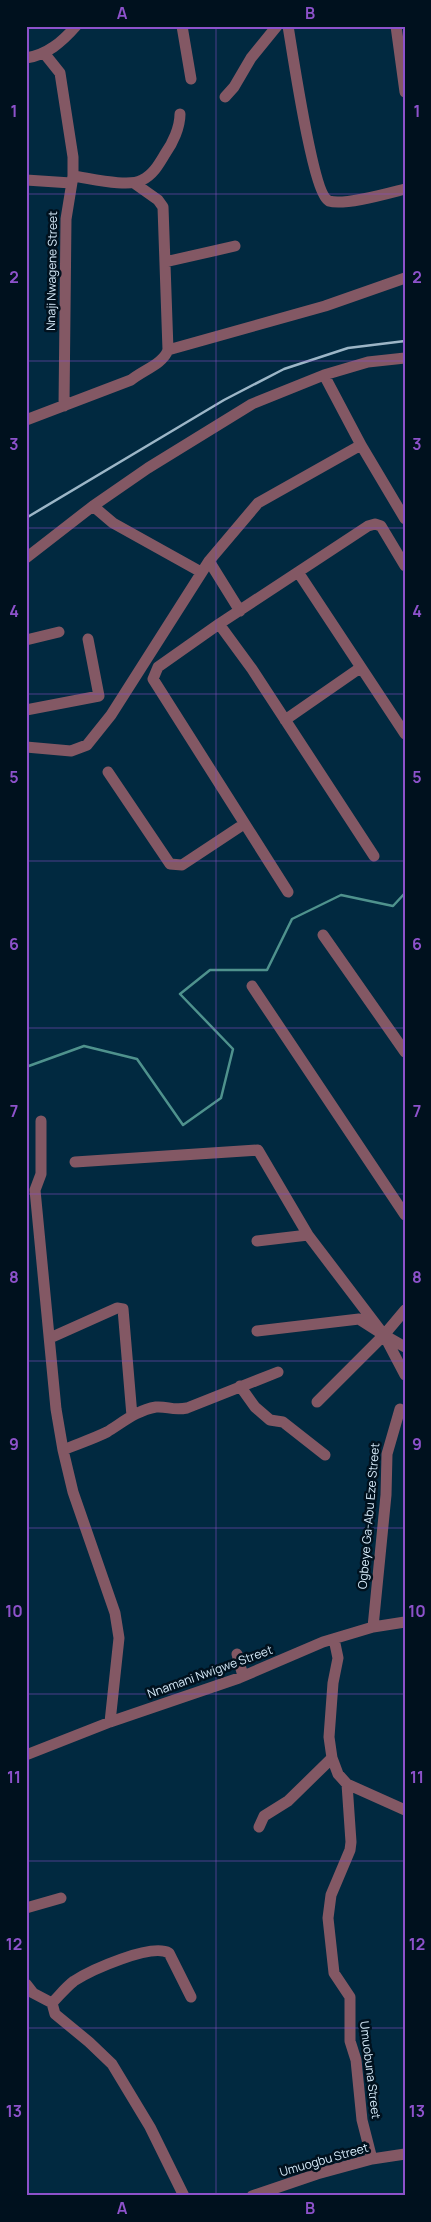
<svg xmlns="http://www.w3.org/2000/svg" width="431" height="2222" font-family="Manrope,sans-serif">
<style>
.lines{fill:none;stroke-linecap:round;stroke-linejoin:round}
.stream{stroke:#4f928d;stroke-width:2.5}
.minor{stroke:#835864;stroke-width:11}
.rail{stroke:#9cb6c7;stroke-width:2.5}
.grid{fill:none;stroke:#8d52cb;stroke-width:1;stroke-opacity:0.55}
.labels{text-anchor:middle;stroke-width:5;stroke-linejoin:round;paint-order:stroke}
.street-label{font-size:12px;fill:#d7ecfb;stroke:#00111e}
.neatline{fill:none;stroke:#8d52cb;stroke-width:2}
.grid-label{font-size:16px;text-anchor:middle;font-weight:bold;fill:#8d52cb}
</style>
<rect width="100%" height="100%" fill="#012940"/>
<g class="lines">
<!-- stream -->
<path class="stream" d="M 26,1067 L 84,1046 L 137,1059 L 183,1125 L 221,1098 L 233,1049 L 180,994 L 210,970 L 267,970 L 292,919 L 341,895 L 393,906 L 405,893"/>
<!-- minor -->
<path class="minor" d="M 182,26 L 191,79
M 288,26 C 292,49 313,195 329,201 C 344,206 389,193 405,189
M 396,26 L 405,92
M 44,53 L 60,73 L 73,157 L 73,176 L 66,219 L 64,406
M 26,58 C 47,55 62,42 76,26
M 225,97 L 234,87 L 251,58 L 277,26
M 73,176 C 89,178 129,188 142,180 C 153,175 159,164 165,154 C 173,143 180,127 180,114
M 26,180 L 71,183
M 165,262 L 235,246
M 168,350 L 325,306 L 405,278
M 324,375 L 361,445 L 405,519
M 26,420 L 131,380 C 143,370 163,364 168,350 L 163,207 L 158,200 L 134,183
M 93,506 L 113,523 L 201,572
M 26,558 L 93,506 L 148,468 L 252,404 L 324,375 L 368,362 L 405,358
M 209,561 L 240,611
M 298,572 L 405,734
M 219,624 L 252,669 L 374,856
M 26,640 L 59,632
M 26,710 L 99,696 L 88,639
M 285,720 L 360,668
M 26,747 L 71,751 L 87,745 L 111,715 L 209,561 L 258,503 L 361,445
M 108,772 L 170,864 L 182,865 L 244,824
M 288,892 L 153,679 L 158,667 L 219,624 L 368,526 L 375,524 L 381,526 L 405,566
M 323,935 L 405,1052
M 252,986 L 405,1215
M 41,1121 L 41,1174 L 35,1190 L 56,1409 L 63,1450 L 73,1492 L 115,1613 L 119,1638 L 110,1722
M 75,1162 L 258,1150 L 308,1235 L 257,1241
M 308,1235 L 384,1335 L 405,1375
M 257,1331 L 359,1319 L 384,1335 L 405,1310
M 384,1335 L 405,1347
M 50,1338 L 117,1308 L 123,1309 L 132,1416
M 240,1386 L 255,1407 L 270,1420 L 283,1422 L 325,1455
M 317,1402 L 384,1335
M 63,1450 C 77,1444 93,1439 107,1432 C 122,1423 137,1410 156,1407 C 168,1406 172,1411 187,1408 L 278,1372
M 373,1627 L 386,1495 L 387,1454 L 400,1409
M 334,1639 L 338,1658 L 333,1683 L 329,1737 L 332,1758 L 338,1774 L 347,1784 L 351,1842 L 350,1850 L 331,1895 L 328,1918 L 334,1973 L 350,1997 L 350,2041 L 356,2060 L 362,2120 L 372,2159
M 237,1654 L 243,1676
M 26,1755 L 110,1722 L 239,1678 L 323,1642 L 373,1627 L 405,1622
M 347,1784 L 405,1810
M 259,1827 L 264,1816 L 288,1801 L 332,1758
M 26,1908 L 61,1898
M 26,1984 L 33,1993 L 52,2003 L 55,2014 L 89,2042 L 112,2064 L 150,2127 L 184,2196
M 52,2003 C 59,1996 66,1987 74,1981 C 91,1970 151,1943 169,1953 L 191,1997
M 252,2196 L 317,2174 L 372,2159 L 405,2154"/>
<!-- rail -->
<path class="rail" d="M 26,518 L 224,400 L 284,369 L 348,348 L 405,341"/>
</g>
<!-- grid -->
<path class="grid" d="M 216,26 L 216,2196M 26,194 L 405,194M 26,361 L 405,361M 26,528 L 405,528M 26,694 L 405,694M 26,861 L 405,861M 26,1028 L 405,1028M 26,1194 L 405,1194M 26,1361 L 405,1361M 26,1528 L 405,1528M 26,1694 L 405,1694M 26,1861 L 405,1861M 26,2028 L 405,2028"/>
<g class="labels">
<!-- street labels -->
<g class="street-label">
<text transform="translate(52 271) rotate(-89)" y="4">Nnaji Nwagene Street</text>
<text transform="translate(369 1516) rotate(-85)" y="4">Ogbeye Ga-Abu Eze Street</text>
<text transform="translate(210 1672) rotate(-20)" y="4">Nnamani Nwigwe Street</text>
<text transform="translate(370 2070) rotate(83)" y="4">Umuobuna Street</text>
<text transform="translate(324 2160) rotate(-16)" y="4">Umuogbu Street</text>
</g>
</g>
<!-- border -->
<rect width="431" height="2222" fill="none" stroke="#00111e" stroke-width="55"/>
<rect x="28" y="28" width="376" height="2166" class="neatline"/>
<g class="grid-label">
<text x="122" y="19">A</text>
<text x="310" y="19">B</text>
<text x="14" y="117">1</text>
<text x="417" y="117">1</text>
<text x="14" y="283">2</text>
<text x="417" y="283">2</text>
<text x="14" y="450">3</text>
<text x="417" y="450">3</text>
<text x="14" y="617">4</text>
<text x="417" y="617">4</text>
<text x="14" y="783">5</text>
<text x="417" y="783">5</text>
<text x="14" y="950">6</text>
<text x="417" y="950">6</text>
<text x="14" y="1117">7</text>
<text x="417" y="1117">7</text>
<text x="14" y="1283">8</text>
<text x="417" y="1283">8</text>
<text x="14" y="1450">9</text>
<text x="417" y="1450">9</text>
<text x="14" y="1617">10</text>
<text x="417" y="1617">10</text>
<text x="14" y="1783">11</text>
<text x="417" y="1783">11</text>
<text x="14" y="1950">12</text>
<text x="417" y="1950">12</text>
<text x="14" y="2117">13</text>
<text x="417" y="2117">13</text>
<text x="122" y="2214">A</text>
<text x="310" y="2214">B</text>
</g>
</svg>
